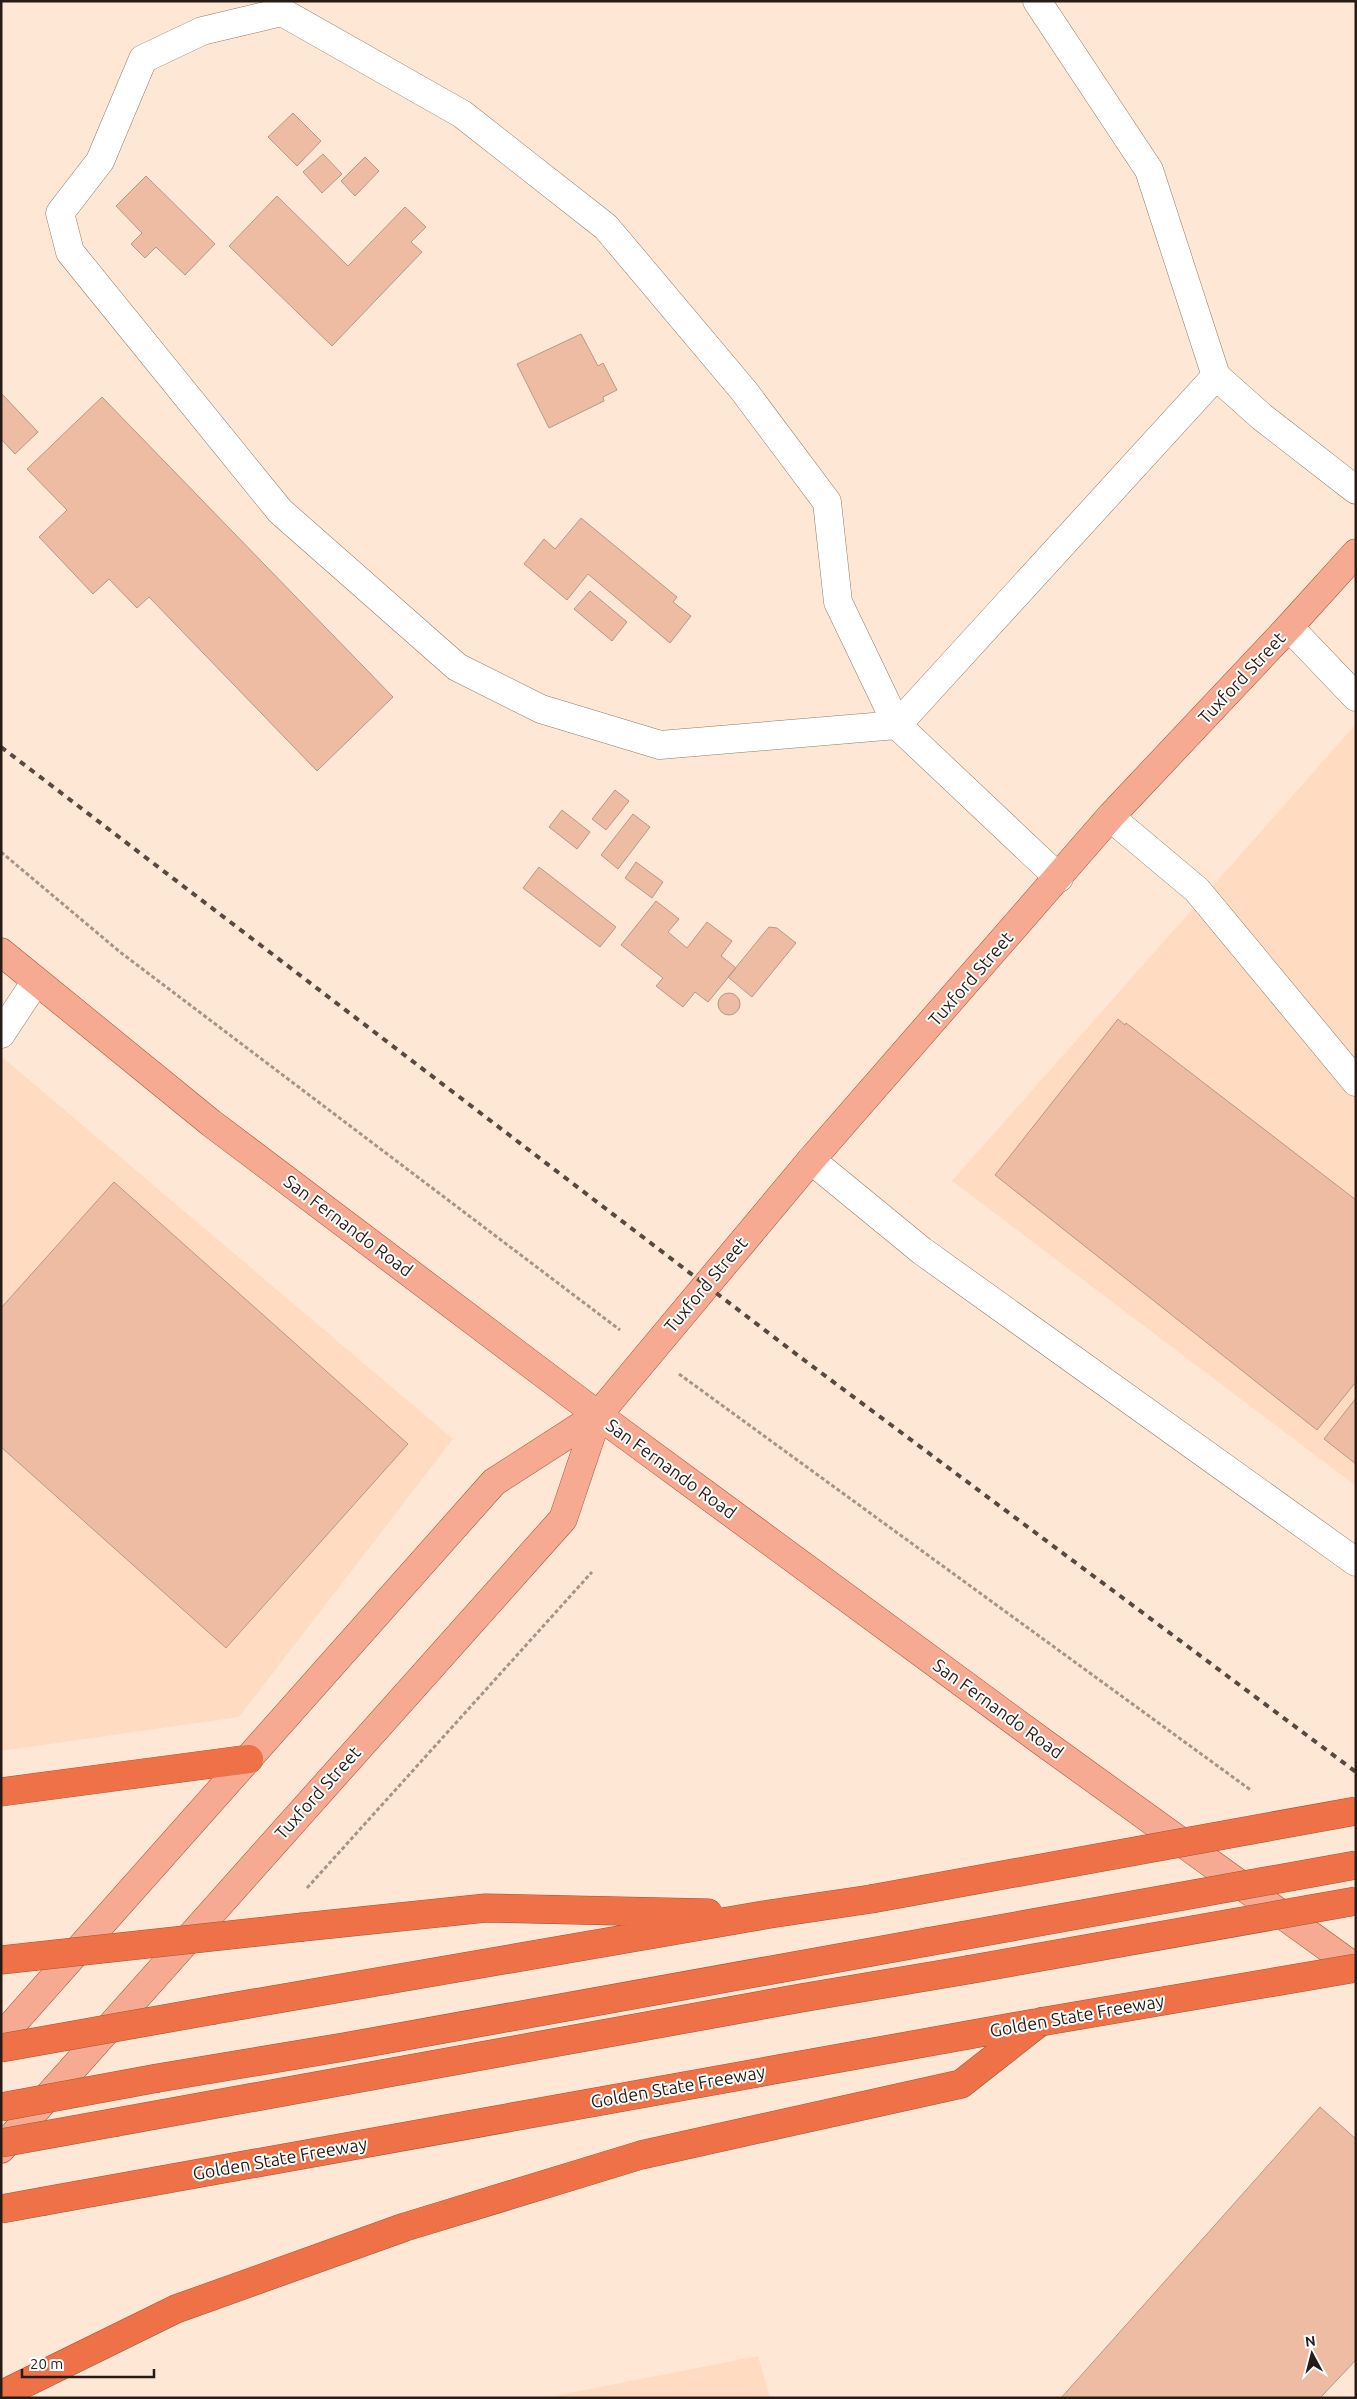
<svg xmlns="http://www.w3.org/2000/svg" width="1357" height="2399" font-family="Ubuntu,sans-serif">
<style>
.built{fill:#ffdbc1}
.building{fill:#eebca2;stroke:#b79888}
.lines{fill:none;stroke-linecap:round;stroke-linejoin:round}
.minor-casing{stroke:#937966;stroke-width:29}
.major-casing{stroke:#a85336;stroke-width:29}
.highway-casing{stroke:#a85336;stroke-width:29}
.path{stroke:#a79488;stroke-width:3;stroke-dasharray:4 2.5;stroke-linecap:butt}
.minor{stroke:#fff;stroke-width:28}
.major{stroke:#f5aa91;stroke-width:28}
.highway{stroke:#ee7147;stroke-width:28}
.rail{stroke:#574940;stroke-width:4;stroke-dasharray:6 6;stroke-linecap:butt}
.highway-bridge-casing{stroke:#a85336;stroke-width:29;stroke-linecap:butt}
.highway-bridge{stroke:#ee7147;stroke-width:28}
.labels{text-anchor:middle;stroke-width:4;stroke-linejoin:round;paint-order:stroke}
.street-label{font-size:18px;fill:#271c15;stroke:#fff}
</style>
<rect width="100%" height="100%" fill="#ffe7d6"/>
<!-- built -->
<path class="built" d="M 1356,724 L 1356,1486 L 952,1181 Z
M 1,1056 L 453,1439 L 239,1717 L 1,1751 Z
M 758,2356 L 770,2398 L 544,2398 Z"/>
<!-- building -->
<path class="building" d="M 293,113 L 321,141 L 297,166 L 268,137 Z
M 323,154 L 342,174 L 322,193 L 303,172 Z
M 365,157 L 379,171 L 355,196 L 341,181 Z
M 146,176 L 215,244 L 185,275 L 156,247 L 145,258 L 131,244 L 142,233 L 116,206 Z
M 277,196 L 348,266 L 405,207 L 426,227 L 411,242 L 422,252 L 332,346 L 229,246 Z
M 581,334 L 598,366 L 603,363 L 617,390 L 603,397 L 604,401 L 549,428 L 517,364 Z
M 1,393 L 38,432 L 15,454 L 1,439 Z
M 102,397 L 393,697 L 317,771 L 149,597 L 137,608 L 109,579 L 93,594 L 39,537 L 67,510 L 27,469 Z
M 581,518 L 677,597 L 673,602 L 691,616 L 670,643 L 588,574 L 567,600 L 524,564 L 544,539 L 555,549 Z
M 590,591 L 627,622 L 612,641 L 574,609 Z
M 615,790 L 629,801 L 606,830 L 592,819 Z
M 562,810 L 590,832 L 577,849 L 549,827 Z
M 633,814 L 650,827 L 618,869 L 601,855 Z
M 636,862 L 663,882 L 652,898 L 625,878 Z
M 539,867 L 616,927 L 600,947 L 523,888 Z
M 656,901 L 679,919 L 668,932 L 687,948 L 707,922 L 732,941 L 721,956 L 736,968 L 708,1002 L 695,992 L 683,1007 L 656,986 L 663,978 L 621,945 Z
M 769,927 L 777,928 L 796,943 L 752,997 L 728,977 Z
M718 1004a11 11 0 1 1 22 0a11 11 0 1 1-22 0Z
M 1118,1019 L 1125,1025 L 1126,1023 L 1356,1200 L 1356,1382 L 1317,1430 L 995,1175 Z
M 114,1182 L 408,1444 L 226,1648 L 1,1447 L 1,1308 Z
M 1356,1398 L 1356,1464 L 1324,1439 Z
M 1320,2107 L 1356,2139 L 1356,2360 L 1320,2398 L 1061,2398 Z"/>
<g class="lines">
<!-- minor casing -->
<g class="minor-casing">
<path id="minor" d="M 1037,1 L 1149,170 L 1216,376
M 282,12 L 462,114 L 606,227 L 744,391 L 827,502 L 838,602 L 897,725 L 660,745 L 541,709 L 457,667 L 280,511 L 70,252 L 60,213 L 100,161 L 143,59 L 202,31 Z
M 1289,627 L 1356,697
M 1110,817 L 1197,890 L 1356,1082
M 1059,878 L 897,725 L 1216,376 L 1262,417 L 1356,490
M 1,1034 L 36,981
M 811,1160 L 922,1251 L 1356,1562"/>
</g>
<!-- major casing -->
<g class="major-casing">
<path id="major" d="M 1,952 L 211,1123 L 598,1415 L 1044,1743 L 1356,1968
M 1,2037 L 494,1482 L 598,1415 L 811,1160 L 1110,817 L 1289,627 L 1356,553
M 1,2149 L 563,1519 L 598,1415"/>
</g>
<!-- highway casing -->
<g class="highway-casing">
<path id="highway" d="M 1,1792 L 249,1759
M 303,1927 L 486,1908 L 708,1913
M 214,2010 L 770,1914 L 871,1899
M 158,2078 L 344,2047 L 927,1942
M 117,2122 L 801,1998 L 967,1970
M 45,2201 L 1035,2023
M 1,2395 L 176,2309 L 405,2227 L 641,2155 L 961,2084 L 1040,2022"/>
</g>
<!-- path -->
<path class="path" d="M 1,852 L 120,952 L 620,1330
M 679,1374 L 1252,1791
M 307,1888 L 592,1572"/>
<!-- minor -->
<use href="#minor" class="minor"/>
<!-- major -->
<use href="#major" class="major"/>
<!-- highway -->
<use href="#highway" class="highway"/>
<!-- rail -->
<path class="rail" d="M 1,747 L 800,1357 L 1356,1772"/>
<!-- highway-bridge casing -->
<g class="highway-bridge-casing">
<path id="highway-bridge" d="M 871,1899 L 1356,1811
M 927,1942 L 1356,1865
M 1,1960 L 303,1927
M 967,1970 L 1356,1901
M 1040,2022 L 1356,1968
M 1,2048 L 214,2010
M 1,2107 L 158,2078
M 1,2143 L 117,2122
M 1,2209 L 45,2201"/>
</g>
<!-- highway-bridge -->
<use href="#highway-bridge" class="highway-bridge"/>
</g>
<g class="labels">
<!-- street labels -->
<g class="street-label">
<text transform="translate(1242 678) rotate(-47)" y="6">Tuxford Street</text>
<text transform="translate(971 979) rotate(-49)" y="6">Tuxford Street</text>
<text transform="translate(348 1226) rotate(37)" y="6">San Fernando Road</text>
<text transform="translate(706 1285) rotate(-50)" y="6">Tuxford Street</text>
<text transform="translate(671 1469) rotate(36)" y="6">San Fernando Road</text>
<text transform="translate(998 1709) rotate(36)" y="6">San Fernando Road</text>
<text transform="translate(318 1793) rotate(-48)" y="6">Tuxford Street</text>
<text transform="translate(1077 2016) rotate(-10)" y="6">Golden State Freeway</text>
<text transform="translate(678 2087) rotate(-10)" y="6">Golden State Freeway</text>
<text transform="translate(280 2159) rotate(-10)" y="6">Golden State Freeway</text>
</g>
</g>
<!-- border -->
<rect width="1357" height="2399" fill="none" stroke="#271c15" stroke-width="5"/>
<!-- north arrow -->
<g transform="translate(1312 2354) rotate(353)" stroke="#ffffff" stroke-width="4" paint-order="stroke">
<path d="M0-4L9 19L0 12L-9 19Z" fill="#271c15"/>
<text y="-8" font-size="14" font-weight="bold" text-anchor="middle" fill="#271c15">N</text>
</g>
<!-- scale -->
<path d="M22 2369v8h132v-8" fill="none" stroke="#271c15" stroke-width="2.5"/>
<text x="30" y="2369" font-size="15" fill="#271c15" stroke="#ffffff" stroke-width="4" paint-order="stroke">20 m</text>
</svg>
